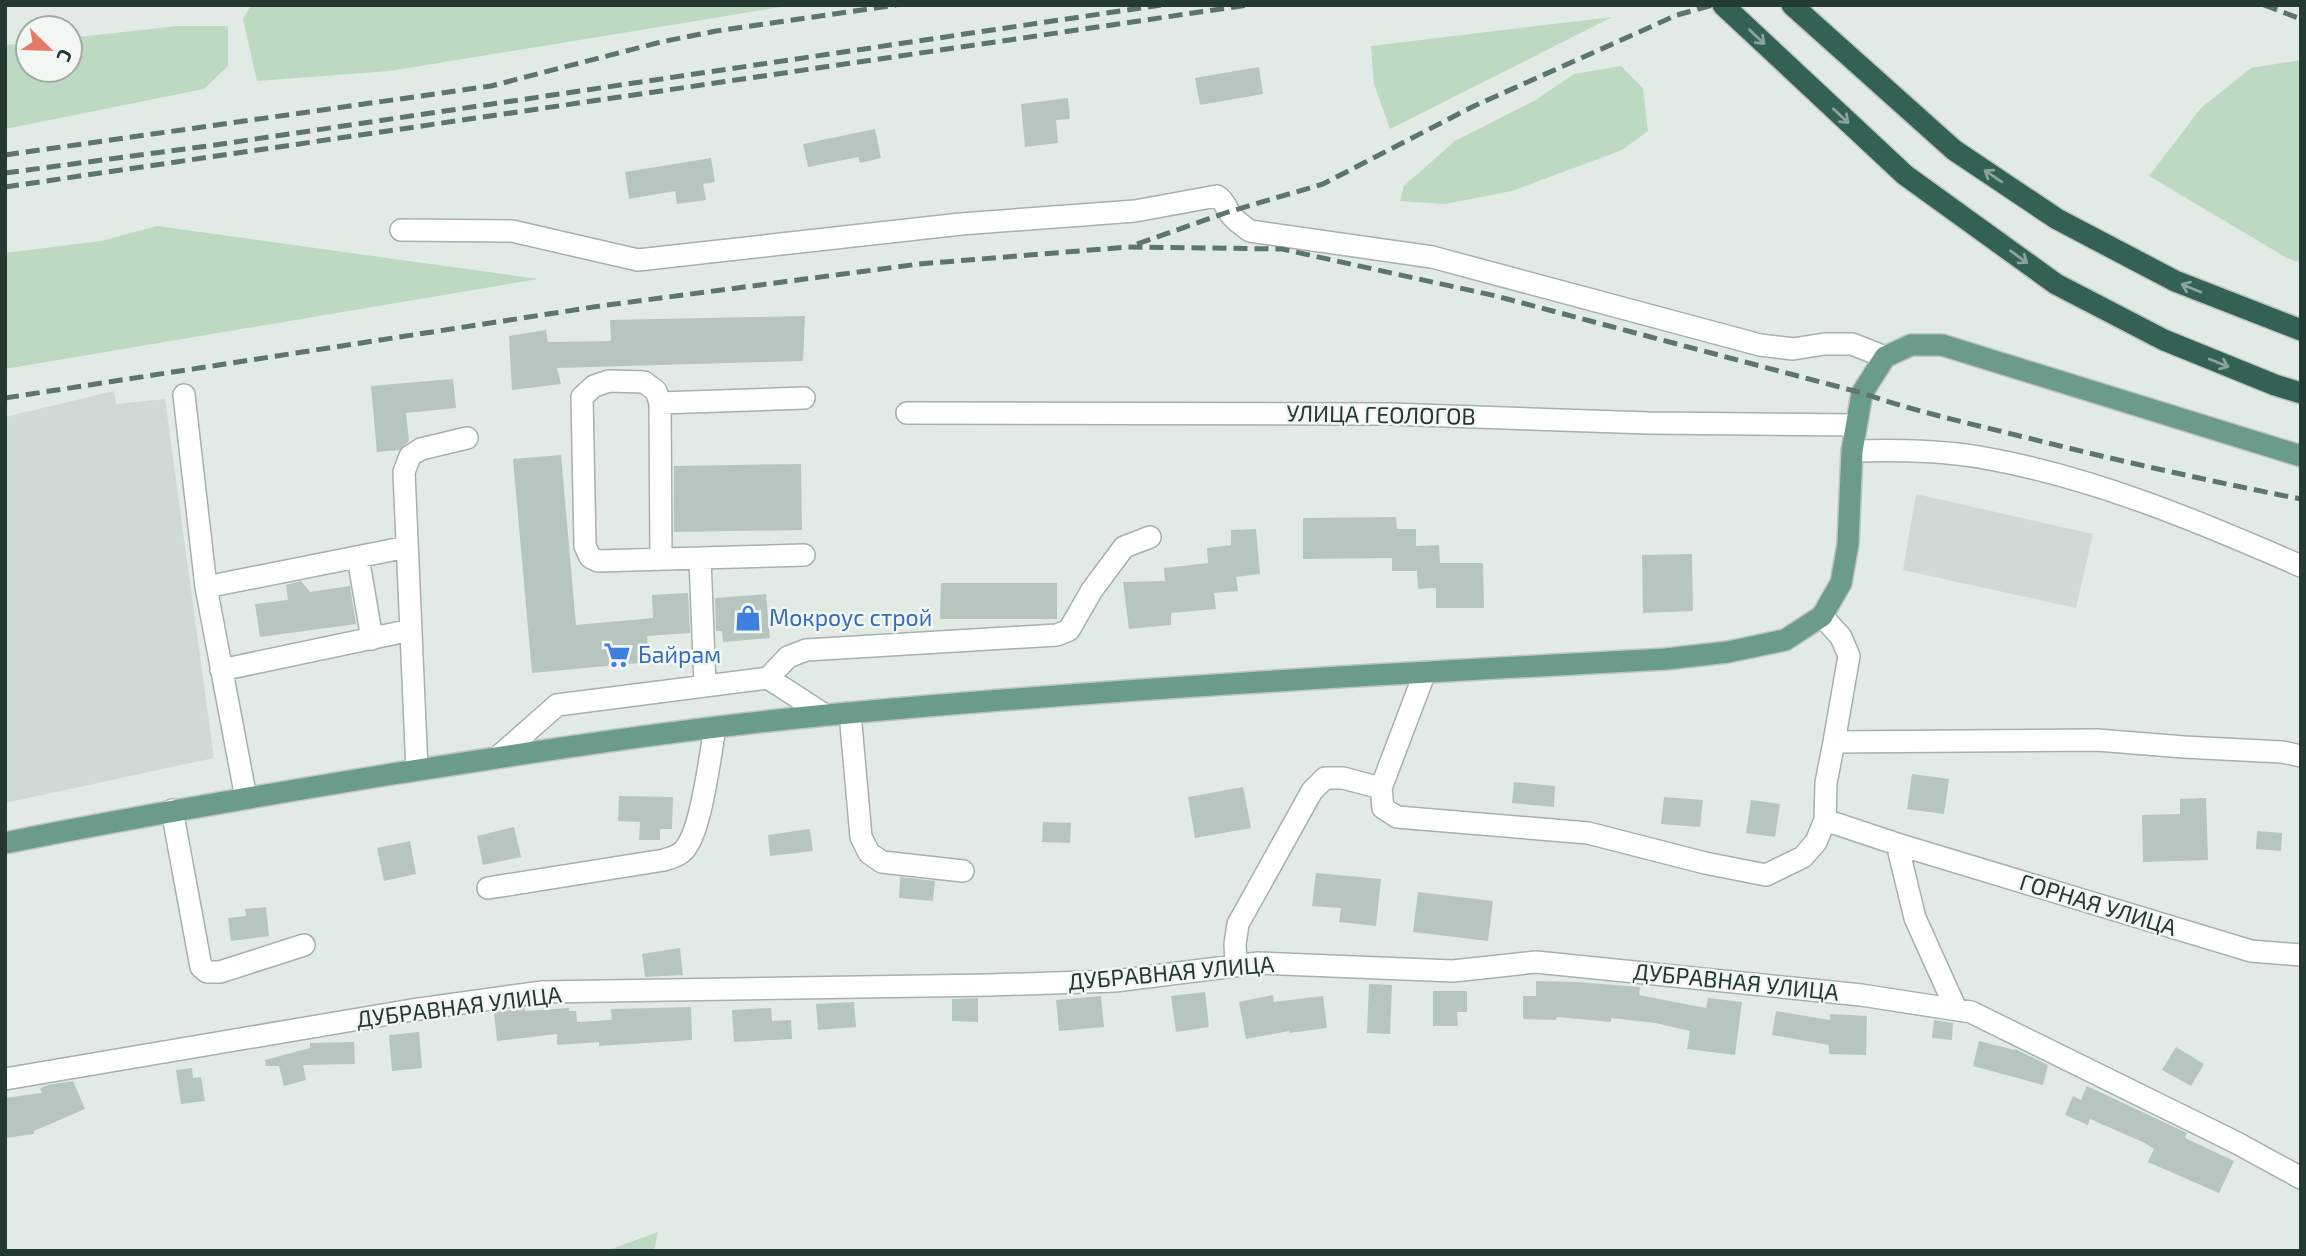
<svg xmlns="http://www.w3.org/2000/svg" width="2306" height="1256" font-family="'Exo 2',sans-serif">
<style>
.built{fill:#d0dad5}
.green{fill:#bdd9c2}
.building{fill:#b7c5bf}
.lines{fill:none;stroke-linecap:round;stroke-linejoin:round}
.minor-casing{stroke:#a5b1ac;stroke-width:24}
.major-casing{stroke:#bdc4c2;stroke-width:24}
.highway-casing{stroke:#bdc4c2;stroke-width:24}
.minor{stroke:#fff;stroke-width:21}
.major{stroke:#6b9b8b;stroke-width:21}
.highway{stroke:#336255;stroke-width:21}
.rail{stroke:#5e756d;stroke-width:5;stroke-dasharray:14 7;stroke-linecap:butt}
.oneway{stroke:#89a59d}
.labels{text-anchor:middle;stroke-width:5;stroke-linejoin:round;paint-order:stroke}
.street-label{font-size:23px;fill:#243932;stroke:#f2f7f4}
.shop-label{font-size:23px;fill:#366cbe;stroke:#f2f7f4;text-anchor:start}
</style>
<rect width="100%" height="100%" fill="#e2eae6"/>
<!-- built -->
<path class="built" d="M 114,391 L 116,404 L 165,399 L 214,758 L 5,803 L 5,417 Z
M 1916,494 L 2093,534 L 2076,608 L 1903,570 Z"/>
<!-- green -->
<path class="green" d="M 251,5 L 793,5 L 390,71 L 257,81 L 243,19 Z
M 1612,17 L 1390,129 L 1374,84 L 1371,46 Z
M 177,26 L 228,26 L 228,66 L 204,89 L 5,129 L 5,45 L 28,43 L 28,70 L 70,70 L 70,38 Z
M 2301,60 L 2301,263 L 2287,258 L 2149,176 L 2201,108 L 2251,68 Z
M 1621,66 L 1643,88 L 1648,131 L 1622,150 L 1512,191 L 1445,204 L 1400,201 L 1404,186 L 1455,141 L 1534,101 L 1574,74 Z
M 157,226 L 538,279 L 5,369 L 5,253 L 101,241 Z
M 658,1232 L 654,1251 L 606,1251 Z"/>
<!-- building -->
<path class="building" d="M 1259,67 L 1263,94 L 1200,105 L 1195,78 Z
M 1068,98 L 1070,119 L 1056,120 L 1058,143 L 1025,147 L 1021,104 Z
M 875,129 L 881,158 L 860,163 L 858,157 L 808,167 L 803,144 Z
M 711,158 L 715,182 L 703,184 L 706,200 L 677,204 L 675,191 L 629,199 L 625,172 Z
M 805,316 L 803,361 L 557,368 L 561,384 L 512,390 L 509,336 L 546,330 L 548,342 L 611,341 L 610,320 Z
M 453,379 L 456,408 L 406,413 L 409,441 L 399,450 L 377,452 L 371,386 Z
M 561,455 L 576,625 L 653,618 L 652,595 L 688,593 L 690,633 L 647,636 L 649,662 L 532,673 L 513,459 Z
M 801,464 L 802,530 L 674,532 L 674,466 Z
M 1396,517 L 1397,529 L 1416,529 L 1416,546 L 1439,545 L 1440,563 L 1483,563 L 1484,608 L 1436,608 L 1436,588 L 1418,589 L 1417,571 L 1392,571 L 1392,558 L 1303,559 L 1303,518 Z
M 1256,529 L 1260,574 L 1236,577 L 1238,591 L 1214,593 L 1216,609 L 1171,613 L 1171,625 L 1129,629 L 1123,582 L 1165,581 L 1164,568 L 1208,563 L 1207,548 L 1231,545 L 1231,530 Z
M 1692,554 L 1693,611 L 1643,613 L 1642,555 Z
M 301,581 L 310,592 L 350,586 L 356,624 L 260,637 L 255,604 L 288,600 L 286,585 Z
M 941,583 L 1057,583 L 1057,619 L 940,619 Z
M 766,594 L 770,638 L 723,642 L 722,631 L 716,631 L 715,598 Z
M 1912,774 L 1949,779 L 1944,814 L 1907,809 Z
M 1514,782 L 1555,786 L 1554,807 L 1512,803 Z
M 1243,787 L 1251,828 L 1195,838 L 1188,797 Z
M 619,796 L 673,797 L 672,829 L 660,829 L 660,840 L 639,840 L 640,822 L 618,821 Z
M 1664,797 L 1703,800 L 1700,827 L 1661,824 Z
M 2206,798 L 2208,860 L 2143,862 L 2142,815 L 2180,814 L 2180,799 Z
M 1751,800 L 1780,804 L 1775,837 L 1746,833 Z
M 1043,822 L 1071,823 L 1070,843 L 1042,842 Z
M 514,827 L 521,857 L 483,865 L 477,836 Z
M 810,829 L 813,851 L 770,856 L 768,835 Z
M 2257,831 L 2282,833 L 2281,851 L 2256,849 Z
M 410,841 L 416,874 L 384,881 L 377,848 Z
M 1316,873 L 1381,879 L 1376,926 L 1339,922 L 1341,908 L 1312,906 Z
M 900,877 L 935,881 L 933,901 L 899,898 Z
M 1418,892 L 1493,901 L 1488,941 L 1413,932 Z
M 266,907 L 269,936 L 231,941 L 228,918 L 246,916 L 245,909 Z
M 680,948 L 683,975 L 645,977 L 642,954 Z
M 1536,981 L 1577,982 L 1640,987 L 1639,995 L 1706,1008 L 1708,998 L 1742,1002 L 1735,1055 L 1687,1049 L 1690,1031 L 1655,1023 L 1611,1018 L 1611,1022 L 1557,1017 L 1556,1020 L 1523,1019 L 1523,996 L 1536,996 Z
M 1369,984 L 1392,985 L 1390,1034 L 1367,1033 Z
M 1433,991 L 1467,991 L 1467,1012 L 1457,1012 L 1458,1026 L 1433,1026 Z
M 1205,992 L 1209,1027 L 1176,1032 L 1171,996 Z
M 1273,995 L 1274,1002 L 1323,996 L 1327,1028 L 1289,1033 L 1289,1031 L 1246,1039 L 1239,1002 Z
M 1101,996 L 1104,1027 L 1059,1031 L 1056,1000 Z
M 978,998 L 978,1022 L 952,1021 L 952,999 Z
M 854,1002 L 856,1027 L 818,1030 L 816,1004 Z
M 691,1007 L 692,1040 L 599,1046 L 599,1042 L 557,1045 L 557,1034 L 497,1041 L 494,1012 L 524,1008 L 525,1011 L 569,1008 L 569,1011 L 576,1011 L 577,1022 L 612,1020 L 611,1009 Z
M 771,1008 L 772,1021 L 791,1020 L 792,1039 L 734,1042 L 732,1010 Z
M 1776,1011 L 1830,1020 L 1830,1014 L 1867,1016 L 1866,1055 L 1829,1054 L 1829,1045 L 1772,1035 Z
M 1934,1020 L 1953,1023 L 1952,1040 L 1932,1038 Z
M 419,1032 L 422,1068 L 392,1071 L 389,1035 Z
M 1979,1041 L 2015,1050 L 2015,1049 L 2048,1065 L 2043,1085 L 1973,1066 Z
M 354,1042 L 355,1064 L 303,1065 L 306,1080 L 284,1086 L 279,1066 L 266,1066 L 265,1060 L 310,1048 L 310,1043 Z
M 2176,1047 L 2204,1064 L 2191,1086 L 2162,1070 Z
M 192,1068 L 193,1078 L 201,1077 L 205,1101 L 181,1104 L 176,1070 Z
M 73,1081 L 85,1109 L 34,1131 L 34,1134 L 5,1138 L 5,1098 L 42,1093 L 40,1088 L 48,1085 Z
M 2087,1086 L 2187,1133 L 2185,1138 L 2234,1161 L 2219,1193 L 2148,1162 L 2154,1149 L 2145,1143 L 2090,1119 L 2088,1125 L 2065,1115 L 2073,1096 L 2081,1100 Z"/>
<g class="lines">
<!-- minor casing -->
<g class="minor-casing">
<path id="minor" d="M 401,230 L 512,231 L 638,260 L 961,224 L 1135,211 L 1217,196 C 1225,201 1226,208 1231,215 C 1237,222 1243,226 1250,231 L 1432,257 L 1760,345 L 1793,349 L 1824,344 L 1852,344 L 1885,357
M 184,395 L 206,587 L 407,547
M 660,403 L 661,559
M 907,413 L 1391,414 L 1648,423 L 1855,425
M 1852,451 C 1898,450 1945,450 1990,459 C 2098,479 2200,522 2301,566
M 358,557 L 372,639
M 700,558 L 598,561 L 590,557 L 585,546 L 582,397 L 594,386 L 609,381 L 644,382 L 656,391 L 660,403 L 804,398
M 206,587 L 246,798
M 1822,616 L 1841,637 L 1849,656 L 1834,742 L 2097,740 L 2184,747 L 2282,752 L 2301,756
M 221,670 L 411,630
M 1425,672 L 1381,788 L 1383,808 L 1397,817 L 1588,833 L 1705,863 L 1766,875 L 1803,857 L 1816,842 L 1825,820
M 768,678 L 788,657 L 806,650 L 1057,635 L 1069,630 L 1092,590 L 1124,547 L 1150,537
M 705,686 L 700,558 L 804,555
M 850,713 L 861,837 L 869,853 L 882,862 L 963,871
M 1834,742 L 1826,783 L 1825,820 L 1897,844 L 1915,918 L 1956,1009
M 498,757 L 557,705 L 768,678 L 825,715
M 417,770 L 404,472 L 410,456 L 421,449 L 467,438
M 172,810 L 201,967 L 207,972 L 220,972 L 304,945
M 1897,844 L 2251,951 L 2301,955
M 488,888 L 664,860 C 673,857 682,855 687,846 C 702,824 710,756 715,728
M 1236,966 L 1235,944 L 1238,924 L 1312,791 L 1325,778 L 1343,778 L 1381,788
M 5,1079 L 412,1010 L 542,992 L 989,985 L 1115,981 L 1258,963 L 1453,971 L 1536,962 L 1861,995 L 1971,1012 L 2237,1143 L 2301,1178"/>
</g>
<!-- major casing -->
<g class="major-casing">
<path id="major" d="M 5,843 C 132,817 258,796 386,775 C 532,752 679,729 827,715 C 1106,689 1386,674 1666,659 L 1728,652 L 1785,640 L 1822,616 L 1841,583 L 1848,544 L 1852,451 L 1862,393 L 1885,357 L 1911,345 L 1942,345 L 2301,456"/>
</g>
<!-- highway casing -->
<g class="highway-casing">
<path id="highway" d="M 1723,5 L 1905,175 L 2056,284 L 2164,340 L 2275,385 L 2301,393
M 1792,5 L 1954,150 L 2057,219 L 2175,281 L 2301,330"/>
</g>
<!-- minor -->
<use href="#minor" class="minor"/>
<!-- major -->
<use href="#major" class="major"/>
<!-- highway -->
<use href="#highway" class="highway"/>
<!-- rail -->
<path class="rail" d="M 2264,5 L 2301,19
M 5,155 L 491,86 L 661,42 L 716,31 L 896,5
M 5,173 L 215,145 L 1161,5
M 5,187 L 1248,5
M 1137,244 L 1228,212 L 1323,184 L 1472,107 L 1677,15 L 1713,5
M 5,398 L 600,306 L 919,264 L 1128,247 L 1282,249 L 1496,296 L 1862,393 C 1917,412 1972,424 2028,438 C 2119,461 2209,481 2301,499"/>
</g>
<!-- one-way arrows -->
<defs><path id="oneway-shaft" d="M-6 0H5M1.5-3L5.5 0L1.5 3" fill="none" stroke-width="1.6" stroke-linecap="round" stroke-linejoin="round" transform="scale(1.75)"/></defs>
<g class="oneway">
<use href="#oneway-shaft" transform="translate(1757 37) rotate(44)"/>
<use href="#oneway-shaft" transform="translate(1841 116) rotate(43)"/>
<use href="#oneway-shaft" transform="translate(1993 176) rotate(-146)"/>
<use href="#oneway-shaft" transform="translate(2019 257) rotate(36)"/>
<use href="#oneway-shaft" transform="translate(2191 288) rotate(-158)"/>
<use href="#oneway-shaft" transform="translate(2219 363) rotate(22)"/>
</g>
<!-- icons -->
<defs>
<g id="shop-bare" transform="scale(2.1)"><path d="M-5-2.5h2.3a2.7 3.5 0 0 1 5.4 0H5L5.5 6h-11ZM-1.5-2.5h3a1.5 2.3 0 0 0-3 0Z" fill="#3f7fe0" stroke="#f2f7f4" stroke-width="2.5" paint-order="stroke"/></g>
<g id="supermarket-bare" transform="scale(2.1)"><path d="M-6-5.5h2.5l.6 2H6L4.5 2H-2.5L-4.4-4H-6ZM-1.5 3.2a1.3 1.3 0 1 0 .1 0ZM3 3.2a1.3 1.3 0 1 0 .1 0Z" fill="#3f7fe0" stroke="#f2f7f4" stroke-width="2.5" paint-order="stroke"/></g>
</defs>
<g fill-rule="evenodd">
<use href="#shop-bare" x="748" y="618"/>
<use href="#supermarket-bare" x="617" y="655"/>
</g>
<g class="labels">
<!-- street labels -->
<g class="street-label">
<text transform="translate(1381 415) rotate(1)" y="8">УЛИЦА ГЕОЛОГОВ</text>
<text transform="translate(2098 905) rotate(17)" y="8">ГОРНАЯ УЛИЦА</text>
<text transform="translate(1171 973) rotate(-5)" y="8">ДУБРАВНАЯ УЛИЦА</text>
<text transform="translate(1736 982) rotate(6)" y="8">ДУБРАВНАЯ УЛИЦА</text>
<text transform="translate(459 1007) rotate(-7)" y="8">ДУБРАВНАЯ УЛИЦА</text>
</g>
<!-- shop labels -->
<g class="shop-label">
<text x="769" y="626">Мокроус строй</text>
<text x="638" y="663">Байрам</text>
</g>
</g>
<!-- border -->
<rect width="2306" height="1256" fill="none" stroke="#243932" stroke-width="14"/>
<!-- north arrow -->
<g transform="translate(49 49) rotate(113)"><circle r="33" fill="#f2f7f4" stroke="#a0aba6" stroke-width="2"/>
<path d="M0-5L12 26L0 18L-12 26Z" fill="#e37c67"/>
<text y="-10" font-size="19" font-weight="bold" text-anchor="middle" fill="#243932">С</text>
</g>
</svg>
